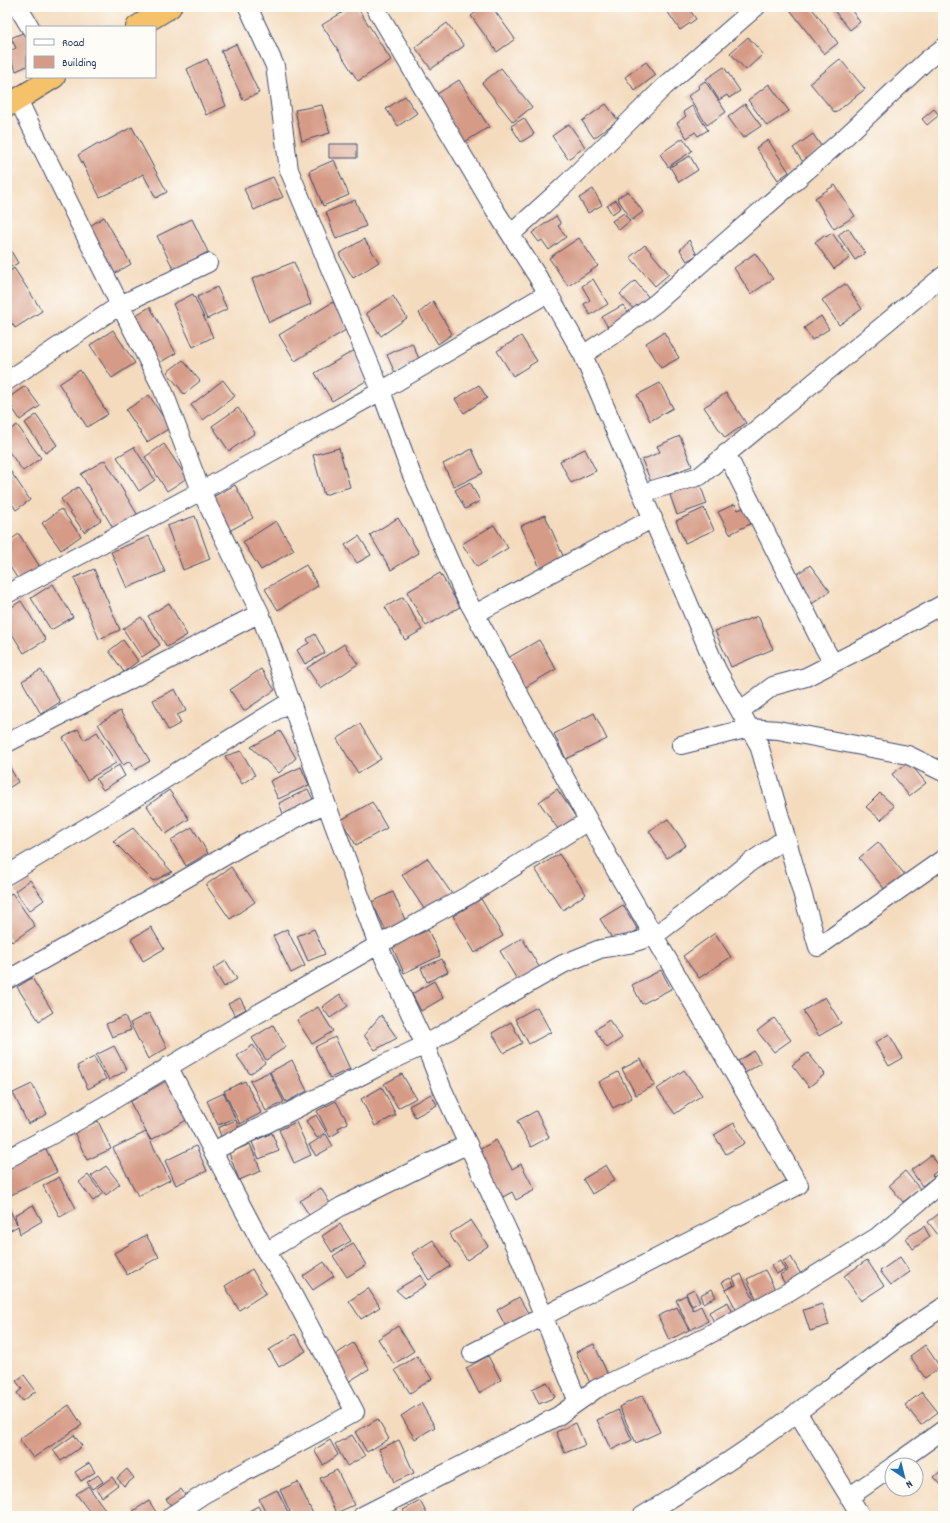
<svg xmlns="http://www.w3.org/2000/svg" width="950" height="1523" font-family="Dekko,sans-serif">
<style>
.building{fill:#d69b87}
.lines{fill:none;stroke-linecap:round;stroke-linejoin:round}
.street-casing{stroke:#3c496c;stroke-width:20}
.highway-casing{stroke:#3c496c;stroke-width:24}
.street{stroke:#fff;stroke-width:18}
.highway{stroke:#f5c16b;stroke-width:22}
</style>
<rect width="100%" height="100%" fill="#fdfcf7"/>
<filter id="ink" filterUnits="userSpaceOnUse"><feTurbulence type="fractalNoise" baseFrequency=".025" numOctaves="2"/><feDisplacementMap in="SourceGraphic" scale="8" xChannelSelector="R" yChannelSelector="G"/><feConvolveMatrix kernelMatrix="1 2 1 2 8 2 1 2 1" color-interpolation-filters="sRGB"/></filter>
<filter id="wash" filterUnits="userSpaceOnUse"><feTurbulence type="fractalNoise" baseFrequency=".012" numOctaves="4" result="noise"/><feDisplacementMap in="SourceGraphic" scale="16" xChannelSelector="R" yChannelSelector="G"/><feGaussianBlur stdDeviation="0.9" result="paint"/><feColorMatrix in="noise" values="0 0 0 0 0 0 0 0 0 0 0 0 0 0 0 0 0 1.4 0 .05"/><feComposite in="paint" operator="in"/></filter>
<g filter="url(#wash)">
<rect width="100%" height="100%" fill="#f4dbbe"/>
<g id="blocks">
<!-- building -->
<path class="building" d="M 351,7 L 357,7 L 391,60 L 358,81 L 322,25 Z
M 483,7 L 492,7 L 515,39 L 497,52 L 471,16 Z
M 673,7 L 688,7 L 696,19 L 680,30 L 667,11 Z
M 788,7 L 811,7 L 838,43 L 824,54 Z
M 834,7 L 849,7 L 860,22 L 850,30 L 832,8 Z
M 447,23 L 464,46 L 431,69 L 415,47 Z
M 27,31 L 27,66 L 16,71 L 8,52 L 16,48 L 11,38 Z
M 748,37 L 763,54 L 746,70 L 730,53 Z
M 236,44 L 259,93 L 243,100 L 221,51 Z
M 207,59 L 226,106 L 206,115 L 187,69 Z
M 840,59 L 865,89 L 835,113 L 810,83 Z
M 646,62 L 656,75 L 635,91 L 625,77 Z
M 724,67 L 740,91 L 729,98 L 727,95 L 719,100 L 706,79 Z
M 501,68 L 532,107 L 513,122 L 482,83 Z
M 459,80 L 489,127 L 463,143 L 434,96 Z
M 705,81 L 726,112 L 707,125 L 688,96 L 699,88 L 698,86 Z
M 769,84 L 789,111 L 767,126 L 748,100 Z
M 943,91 L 943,101 L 938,95 Z
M 405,96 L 417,113 L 398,126 L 386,109 Z
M 606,104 L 618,120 L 594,138 L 582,121 Z
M 745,104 L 761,126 L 743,138 L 728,117 Z
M 322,105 L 330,133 L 302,141 L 295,110 Z
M 692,106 L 708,130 L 698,136 L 695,132 L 687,138 L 677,123 L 686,116 L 683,112 Z
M 934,109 L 939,115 L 927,125 L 922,119 Z
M 524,118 L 534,134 L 521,142 L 511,126 Z
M 569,124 L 585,147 L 568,159 L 552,136 Z
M 132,127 L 167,192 L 156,198 L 143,174 L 122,187 L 100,197 L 78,155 L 98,143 L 99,145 Z
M 813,134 L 823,149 L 803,162 L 793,148 Z
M 683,138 L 692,151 L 668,167 L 660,154 Z
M 768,140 L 789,172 L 778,180 L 756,148 Z
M 329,144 L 357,144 L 357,158 L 329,158 Z
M 690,156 L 698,170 L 679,182 L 670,167 Z
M 334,160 L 349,195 L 323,206 L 309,171 Z
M 273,177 L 283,197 L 254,210 L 244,189 Z
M 835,185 L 855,216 L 834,229 L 815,198 Z
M 593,189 L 602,205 L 588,213 L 579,198 Z
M 628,191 L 643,212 L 632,220 L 617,198 Z
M 355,200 L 366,226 L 336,239 L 326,212 Z
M 616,200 L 621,208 L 612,214 L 607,206 Z
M 624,213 L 630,221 L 619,230 L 612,221 Z
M 556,216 L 561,224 L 558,226 L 566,237 L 549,250 L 542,240 L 539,242 L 532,233 Z
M 104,217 L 131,264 L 114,274 L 87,228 Z
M 192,219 L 208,252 L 174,270 L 157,236 Z
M 848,228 L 865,253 L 855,260 L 838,235 Z
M 832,233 L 850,258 L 834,269 L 815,242 L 824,235 L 826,237 Z
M 579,238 L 598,266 L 568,286 L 549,258 Z
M 364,239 L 379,262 L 353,278 L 339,254 Z
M 689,240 L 697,255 L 687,261 L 680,250 Z
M 7,244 L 18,263 L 7,269 Z
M 645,245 L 669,274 L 655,286 L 630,257 Z
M 755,253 L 773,279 L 751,294 L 734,268 Z
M 294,262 L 311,304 L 269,322 L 252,279 Z
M 14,268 L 42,311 L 15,328 L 7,316 L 7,273 Z
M 593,279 L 608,304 L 590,315 L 584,304 L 590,300 L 582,286 Z
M 635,281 L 651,300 L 636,312 L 620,294 Z
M 845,284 L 862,309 L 839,325 L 822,300 Z
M 217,287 L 227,309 L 207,319 L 197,297 Z
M 193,294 L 213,337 L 193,347 L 173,304 Z
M 393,296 L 407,318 L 381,336 L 366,313 Z
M 433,301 L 452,334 L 438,344 L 419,313 Z
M 333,302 L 349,328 L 295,361 L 279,335 Z
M 623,305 L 630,316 L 609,329 L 602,317 Z
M 150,307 L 176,353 L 159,363 L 132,317 Z
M 821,316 L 829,329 L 812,340 L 804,328 Z
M 113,330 L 135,363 L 112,378 L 90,345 Z
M 664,332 L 679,358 L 661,368 L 646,343 Z
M 521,336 L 537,361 L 513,376 L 497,351 Z
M 412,343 L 420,361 L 395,373 L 387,355 Z
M 355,350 L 371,378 L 332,401 L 315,373 Z
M 183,360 L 200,381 L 184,394 L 167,372 Z
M 80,370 L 108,414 L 87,427 L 59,384 Z
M 223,380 L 235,396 L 203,420 L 191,405 Z
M 660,383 L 673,408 L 650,421 L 637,395 Z
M 479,385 L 487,398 L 464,413 L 455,399 Z
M 25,386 L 40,406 L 20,420 L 7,399 Z
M 726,393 L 746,423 L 725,438 L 704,407 Z
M 149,395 L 170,428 L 147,442 L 126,410 Z
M 238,408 L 255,433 L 229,451 L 212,426 Z
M 36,415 L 57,445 L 46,453 L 25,423 Z
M 17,425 L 41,458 L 23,471 L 7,449 L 7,432 Z
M 680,436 L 692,466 L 651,482 L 642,460 L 660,452 L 657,446 Z
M 164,444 L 187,478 L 167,491 L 145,457 Z
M 134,447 L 155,480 L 139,491 L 117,457 Z
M 339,448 L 350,487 L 324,495 L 313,455 Z
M 472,449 L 483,473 L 454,487 L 443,464 Z
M 585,449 L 596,471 L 571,483 L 560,461 Z
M 105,460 L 140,519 L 116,533 L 81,474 Z
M 9,469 L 30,500 L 16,510 L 7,496 L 7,470 Z
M 699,481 L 707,504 L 677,515 L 669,492 Z
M 470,482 L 480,501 L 465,509 L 455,490 Z
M 235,485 L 253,518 L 229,531 L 211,498 Z
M 78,487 L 101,520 L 84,532 L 61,499 Z
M 735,504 L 738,510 L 746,507 L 754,522 L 730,534 L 718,512 Z
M 704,508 L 714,530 L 685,543 L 676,521 Z
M 61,509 L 81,536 L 61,550 L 42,523 Z
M 545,515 L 564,558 L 540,568 L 521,526 Z
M 195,516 L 210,559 L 183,570 L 167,526 Z
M 398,518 L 419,553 L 391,570 L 370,535 Z
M 276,521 L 294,550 L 261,570 L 243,542 Z
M 494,525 L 508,548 L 477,567 L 462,544 Z
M 19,534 L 40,567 L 19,581 L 7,562 L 7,542 Z
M 149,536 L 165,572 L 127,588 L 111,552 Z
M 359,536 L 371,555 L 357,563 L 345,545 Z
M 306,565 L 318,586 L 278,610 L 265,589 Z
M 810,565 L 830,591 L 809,606 L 789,580 Z
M 94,569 L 120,630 L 99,639 L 74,578 Z
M 440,573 L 460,607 L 426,626 L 407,592 Z
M 53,584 L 73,617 L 51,630 L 31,598 Z
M 403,597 L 422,630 L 405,640 L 385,607 Z
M 21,601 L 46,640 L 24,653 L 7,626 L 7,610 Z
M 169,603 L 187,635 L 167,647 L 148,616 Z
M 758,616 L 773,649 L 731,667 L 715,631 Z
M 141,617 L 160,645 L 142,657 L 123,629 Z
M 315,634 L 325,653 L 305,664 L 297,650 L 309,643 L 307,639 Z
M 123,640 L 138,661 L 124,672 L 109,651 Z
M 539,640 L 556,669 L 524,688 L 506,659 Z
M 344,644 L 358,664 L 321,689 L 307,668 Z
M 261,669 L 275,690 L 244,711 L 230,690 Z
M 41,670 L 60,702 L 41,714 L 22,681 Z
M 175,689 L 186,711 L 177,715 L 181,723 L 168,730 L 153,700 Z
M 120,711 L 150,761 L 135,770 L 130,761 L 123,765 L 98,724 Z
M 594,713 L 607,739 L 566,759 L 554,734 Z
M 360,724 L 381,759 L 358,773 L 337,739 Z
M 78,729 L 84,740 L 97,732 L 116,763 L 87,780 L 63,738 Z
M 280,731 L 296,758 L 279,773 L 251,747 Z
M 241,751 L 255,775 L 242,784 L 225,756 Z
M 7,762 L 18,782 L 7,789 Z
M 909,762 L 926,783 L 909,796 L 892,774 Z
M 119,765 L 125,776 L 103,790 L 96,779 Z
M 301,767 L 309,785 L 278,799 L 270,781 Z
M 308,789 L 314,802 L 284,816 L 279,803 Z
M 557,789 L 576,817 L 558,829 L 539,802 Z
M 169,790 L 189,819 L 166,834 L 147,806 Z
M 880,793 L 894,806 L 881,820 L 866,807 Z
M 372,802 L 387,828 L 356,845 L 341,820 Z
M 668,819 L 686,845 L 667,858 L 649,831 Z
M 192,827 L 208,853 L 186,866 L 171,840 Z
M 133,828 L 172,872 L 153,881 L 113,841 Z
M 878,842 L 906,876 L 886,891 L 859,858 Z
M 559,854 L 586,894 L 563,910 L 535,869 Z
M 427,858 L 452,894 L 426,912 L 402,875 Z
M 231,867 L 255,902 L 230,919 L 206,885 Z
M 30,880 L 44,900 L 29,911 L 15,891 Z
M 393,892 L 406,922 L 386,931 L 372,902 Z
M 12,893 L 35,926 L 12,942 L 7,935 L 7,896 Z
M 481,899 L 503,936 L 475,953 L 453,916 Z
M 623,905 L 638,930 L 615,943 L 600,919 Z
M 151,927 L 164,949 L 143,961 L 131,939 Z
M 287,929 L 305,966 L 291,973 L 273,936 Z
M 314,929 L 325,954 L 308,961 L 297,936 Z
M 428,930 L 440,956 L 404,973 L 392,946 Z
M 715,933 L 731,957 L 699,978 L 683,956 Z
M 522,938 L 541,970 L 519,983 L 500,951 Z
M 442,959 L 448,972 L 427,982 L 421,968 Z
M 226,961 L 237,979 L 224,987 L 213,969 Z
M 661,970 L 671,989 L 642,1004 L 632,985 Z
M 32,978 L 53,1012 L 39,1021 L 17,987 Z
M 434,981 L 443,998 L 421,1011 L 412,994 Z
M 340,994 L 348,1006 L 330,1018 L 322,1007 Z
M 825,997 L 841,1023 L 819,1036 L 803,1011 Z
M 240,998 L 246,1009 L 235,1015 L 228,1004 Z
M 318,1007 L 333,1031 L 312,1044 L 297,1020 Z
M 537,1007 L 551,1032 L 529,1044 L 515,1019 Z
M 149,1013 L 167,1048 L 148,1059 L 130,1023 Z
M 381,1015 L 397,1038 L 375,1050 L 364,1035 Z
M 125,1016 L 131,1030 L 112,1037 L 106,1024 Z
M 774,1018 L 791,1040 L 774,1052 L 757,1031 Z
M 609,1020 L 622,1038 L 607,1048 L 595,1030 Z
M 511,1022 L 522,1043 L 504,1053 L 492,1033 Z
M 273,1025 L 286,1047 L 266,1060 L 252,1038 Z
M 889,1034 L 903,1058 L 889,1066 L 875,1043 Z
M 335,1037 L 350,1069 L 330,1078 L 315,1047 Z
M 253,1045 L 265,1063 L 250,1074 L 237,1056 Z
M 114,1046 L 127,1070 L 109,1080 L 96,1055 Z
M 754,1051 L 761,1063 L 745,1073 L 738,1061 Z
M 808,1053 L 825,1074 L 809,1087 L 792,1065 Z
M 94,1057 L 106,1079 L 88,1089 L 77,1066 Z
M 641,1059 L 655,1085 L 636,1095 L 622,1069 Z
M 292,1060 L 307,1091 L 286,1102 L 270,1072 Z
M 684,1070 L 702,1095 L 675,1114 L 657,1089 Z
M 269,1072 L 284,1102 L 266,1111 L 250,1081 Z
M 618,1072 L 632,1098 L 613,1108 L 599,1082 Z
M 402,1074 L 416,1098 L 398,1108 L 384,1084 Z
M 168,1080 L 190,1118 L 151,1140 L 146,1132 L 170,1180 L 138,1196 L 113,1148 L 146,1132 L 130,1102 Z
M 245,1081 L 261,1113 L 240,1124 L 224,1091 Z
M 32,1084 L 47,1114 L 28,1124 L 13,1093 Z
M 382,1087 L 396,1115 L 375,1126 L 361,1099 Z
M 224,1093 L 235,1118 L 218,1125 L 207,1101 Z
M 431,1094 L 437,1105 L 415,1117 L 409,1106 Z
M 336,1101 L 348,1123 L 338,1128 L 340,1131 L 330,1137 L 317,1111 Z
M 536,1111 L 549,1137 L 531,1147 L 517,1121 Z
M 316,1115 L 326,1132 L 317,1138 L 306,1121 Z
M 236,1120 L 240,1132 L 222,1139 L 218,1128 Z
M 98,1121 L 111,1149 L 87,1160 L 74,1132 Z
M 296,1122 L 311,1155 L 294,1163 L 279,1130 Z
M 734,1123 L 745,1143 L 726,1154 L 714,1135 Z
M 272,1133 L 279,1151 L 259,1159 L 252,1142 Z
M 326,1134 L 333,1146 L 316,1156 L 309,1145 Z
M 496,1140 L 512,1169 L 521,1164 L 535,1190 L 516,1200 L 512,1192 L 503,1197 L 477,1151 Z
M 250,1144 L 261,1171 L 239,1180 L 229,1153 Z
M 196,1146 L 207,1171 L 176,1185 L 165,1161 Z
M 46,1149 L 57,1172 L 11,1195 L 7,1186 L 7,1169 Z
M 931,1155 L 941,1168 L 932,1175 L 934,1177 L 922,1186 L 911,1170 Z
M 606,1165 L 615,1180 L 592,1194 L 583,1179 Z
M 106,1166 L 120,1184 L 106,1195 L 91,1176 Z
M 905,1171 L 920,1189 L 903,1202 L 889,1185 Z
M 88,1175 L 102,1194 L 93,1201 L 79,1182 Z
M 59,1177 L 76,1208 L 60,1217 L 43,1186 Z
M 321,1188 L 331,1205 L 311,1218 L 300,1201 Z
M 7,1205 L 17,1224 L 15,1215 L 33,1205 L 42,1221 L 20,1234 L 18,1226 L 7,1232 Z
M 941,1212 L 943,1214 L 943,1239 L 942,1240 L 928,1222 Z
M 471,1220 L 488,1246 L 467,1260 L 449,1234 Z
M 340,1224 L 351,1241 L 332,1252 L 322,1236 Z
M 924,1226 L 930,1237 L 913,1249 L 906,1238 Z
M 146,1235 L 159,1257 L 127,1275 L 114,1253 Z
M 433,1240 L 450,1266 L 429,1280 L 412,1253 Z
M 353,1243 L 366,1265 L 347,1277 L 333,1256 Z
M 791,1257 L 802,1276 L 786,1286 L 780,1275 L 788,1270 L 783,1261 Z
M 900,1257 L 910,1272 L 891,1285 L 880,1271 Z
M 867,1260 L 884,1286 L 861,1301 L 844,1276 Z
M 780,1261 L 785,1270 L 776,1274 L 771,1266 Z
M 324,1262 L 334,1276 L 313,1290 L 303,1276 Z
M 252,1269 L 266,1293 L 239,1310 L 225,1286 Z
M 765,1270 L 776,1291 L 757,1301 L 747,1279 Z
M 741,1274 L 755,1302 L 737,1311 L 726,1290 L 736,1285 L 733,1278 Z
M 421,1275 L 426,1285 L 405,1298 L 396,1290 Z
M 730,1278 L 734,1285 L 726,1290 L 722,1282 Z
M 368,1288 L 380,1307 L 361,1319 L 349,1301 Z
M 694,1289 L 700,1302 L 692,1306 L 686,1293 Z
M 712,1289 L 716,1297 L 703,1303 L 700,1295 Z
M 686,1295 L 693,1310 L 701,1306 L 708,1321 L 690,1330 L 676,1300 Z
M 519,1297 L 531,1318 L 508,1331 L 497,1310 Z
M 728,1302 L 733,1313 L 714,1322 L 709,1312 Z
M 822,1304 L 829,1325 L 810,1331 L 803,1310 Z
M 677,1307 L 689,1330 L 669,1340 L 658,1316 Z
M 398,1326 L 414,1351 L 394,1364 L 378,1339 Z
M 295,1334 L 306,1351 L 279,1367 L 269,1350 Z
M 353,1343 L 369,1369 L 348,1382 L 332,1357 Z
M 594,1344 L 608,1375 L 590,1383 L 576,1352 Z
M 925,1345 L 940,1367 L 925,1378 L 910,1356 Z
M 417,1356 L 432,1379 L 410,1393 L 395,1370 Z
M 488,1356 L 501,1380 L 479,1393 L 466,1368 Z
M 24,1375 L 36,1391 L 23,1401 L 17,1393 L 22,1389 L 16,1381 Z
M 547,1382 L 555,1397 L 539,1404 L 532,1389 Z
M 922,1392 L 938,1412 L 921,1425 L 905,1405 Z
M 643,1395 L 660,1432 L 636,1443 L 619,1407 Z
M 421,1403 L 435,1427 L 415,1439 L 401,1416 Z
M 69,1405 L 82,1425 L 33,1458 L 19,1439 Z
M 618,1410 L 632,1440 L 611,1450 L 597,1420 Z
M 378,1419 L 389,1439 L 367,1452 L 355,1432 Z
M 576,1423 L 585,1445 L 565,1453 L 556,1432 Z
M 74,1435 L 82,1446 L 61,1461 L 53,1450 Z
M 352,1435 L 365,1456 L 347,1466 L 335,1444 Z
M 330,1440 L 338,1455 L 323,1465 L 314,1450 Z
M 399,1440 L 414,1473 L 394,1482 L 379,1449 Z
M 89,1463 L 95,1472 L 81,1481 L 75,1472 Z
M 127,1469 L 134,1478 L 124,1486 L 117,1478 Z
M 337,1470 L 354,1505 L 336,1513 L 320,1478 Z
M 941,1471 L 943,1473 L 943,1487 L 934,1477 Z
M 98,1475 L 103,1482 L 92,1489 L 87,1482 Z
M 112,1477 L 118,1485 L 102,1497 L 96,1489 Z
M 298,1482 L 314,1516 L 292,1516 L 280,1490 Z
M 88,1486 L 110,1516 L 93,1516 L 76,1494 Z
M 181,1489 L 187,1498 L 173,1508 L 166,1499 Z
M 277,1490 L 290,1516 L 268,1516 L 259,1499 Z
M 149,1501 L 156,1512 L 149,1516 L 136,1516 L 133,1511 Z
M 420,1501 L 428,1516 L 406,1516 L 403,1510 Z
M 258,1506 L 263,1516 L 246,1516 L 244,1514 Z"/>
</g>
</g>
<g filter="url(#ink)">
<use href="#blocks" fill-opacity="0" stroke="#3c496c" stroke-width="1"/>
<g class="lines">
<!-- street casing -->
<g class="street-casing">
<path id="street" d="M 18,7 L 30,27
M 248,7 L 275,66 L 289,170 L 381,391 L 411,473 L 464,594 L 615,869 L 799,1185 L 472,1353
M 375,7 L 495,210 L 548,293 L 583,355 L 717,670 L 759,745 L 818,947 L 943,859
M 18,100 L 120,305 L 208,263
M 511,234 L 563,187 L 664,87 L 756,7
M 583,355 L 620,330 L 656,303 L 844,138 L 927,60 L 943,48
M 7,381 L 120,305 L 163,390 L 201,491 L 260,613 L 326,803 L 378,945 L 425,1045 L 442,1088 L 517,1251 L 578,1402
M 726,453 L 821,642 L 833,663
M 642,493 L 700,476 L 943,276
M 7,594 L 201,491 L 381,391 L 548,293
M 475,614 L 653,518
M 740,711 L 773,686 L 806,677 L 869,645 L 943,604
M 7,743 L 260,613
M 681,745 L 749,728 L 778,730 L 908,755 L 943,772
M 7,875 L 125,804 L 291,701
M 7,980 L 114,920 L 244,845 L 326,803
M 168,1066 L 266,1252 L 285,1280 L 355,1412 L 204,1494 L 171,1516
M 213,1151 L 380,1066 L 425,1045 L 498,1001 L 563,964 L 600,949 L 629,944 L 654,936 L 719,887 L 749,863 L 786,838
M 7,1159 L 83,1118 L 254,1016 L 378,945 L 467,896 L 588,821
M 266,1252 L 342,1206 L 468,1144
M 797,1412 L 861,1516
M 894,1465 L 943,1430
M 849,1497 L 892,1467
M 362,1516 L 558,1416 L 596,1389 L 684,1348 L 790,1291 L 877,1237 L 943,1182
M 642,1516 C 689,1488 735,1458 779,1426 C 833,1386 886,1344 943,1307"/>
</g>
<!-- highway casing -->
<g class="highway-casing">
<path id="highway" d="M 137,27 L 170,7
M 7,106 L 54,77"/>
</g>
<!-- street -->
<use href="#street" class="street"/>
<!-- highway -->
<use href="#highway" class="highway"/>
</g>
</g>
<!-- margin -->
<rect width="950" height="1523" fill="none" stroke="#fdfcf7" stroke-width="24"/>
<!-- legend -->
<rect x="26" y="26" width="130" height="52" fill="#fdfcf7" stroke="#a3aaba"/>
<rect x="34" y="39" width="20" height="6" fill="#ffffff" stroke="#a3aaba"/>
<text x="62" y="46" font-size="12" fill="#1b2f5e">Road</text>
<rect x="34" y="56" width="20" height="12" fill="#d69b87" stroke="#a3aaba"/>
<text x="62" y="66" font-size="12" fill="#1b2f5e">Building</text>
<!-- north arrow -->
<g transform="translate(904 1477) rotate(145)"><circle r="19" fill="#fdfcf7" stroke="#a3aaba"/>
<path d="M0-3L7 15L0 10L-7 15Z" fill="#1f6fb2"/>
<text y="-6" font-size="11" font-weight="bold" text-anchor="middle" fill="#1b2f5e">N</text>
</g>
</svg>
